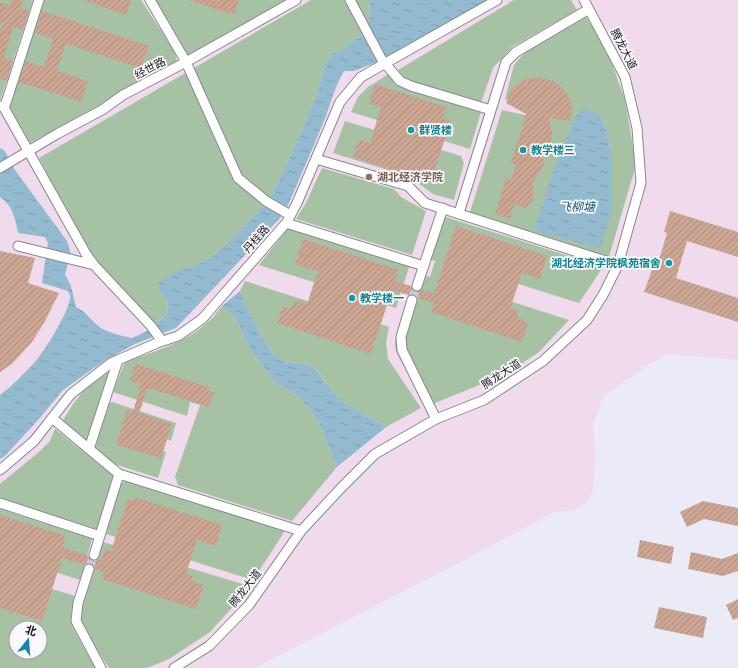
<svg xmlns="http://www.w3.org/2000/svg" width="738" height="668" font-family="'Public Sans','Noto Sans SC',sans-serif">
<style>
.education{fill:#efdbeb;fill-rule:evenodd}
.grass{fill:#a7c1a4;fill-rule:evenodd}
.water{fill:url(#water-ripples)}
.building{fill:url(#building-hatch)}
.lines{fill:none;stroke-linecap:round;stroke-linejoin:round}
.street-tunnel{stroke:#cacbd5;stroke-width:9;stroke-dasharray:9 4.5;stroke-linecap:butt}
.street-casing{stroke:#888892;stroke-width:11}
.street{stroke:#fff;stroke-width:9}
.culture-dot{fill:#0f9aa8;stroke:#f9f9fd;stroke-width:1.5}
.education-dot{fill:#8d6e63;stroke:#f9f9fd;stroke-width:1.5}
.labels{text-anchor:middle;stroke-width:3.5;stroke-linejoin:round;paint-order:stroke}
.street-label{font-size:11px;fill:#18181c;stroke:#f9f9fd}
.culture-label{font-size:11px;font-weight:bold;fill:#0d838f;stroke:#f9f9fd;text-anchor:start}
.education-label{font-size:11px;font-weight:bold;fill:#785e54;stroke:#f9f9fd;text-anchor:start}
.water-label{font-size:12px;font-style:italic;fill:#115574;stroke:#f9f9fd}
</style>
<defs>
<pattern id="water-ripples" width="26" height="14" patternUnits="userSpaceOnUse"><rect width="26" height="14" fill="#94bacf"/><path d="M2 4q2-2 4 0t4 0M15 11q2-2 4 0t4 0" fill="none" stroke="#7f9fb1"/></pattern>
<pattern id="building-hatch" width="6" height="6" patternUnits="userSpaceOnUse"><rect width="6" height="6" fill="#cba694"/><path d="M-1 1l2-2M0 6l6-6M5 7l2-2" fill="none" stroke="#ae8e7f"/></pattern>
</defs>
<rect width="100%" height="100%" fill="#eaebf6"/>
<!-- education -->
<path class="education" d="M 0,0 L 738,0 L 738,360 L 666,354 L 638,372 L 603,397 L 593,425 L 596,456 L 593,491 L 588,501 L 575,510 L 554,512 L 493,545 L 255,668 L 0,668 ZM 16,628 L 40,628 L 40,652 L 16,652 Z"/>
<!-- grass -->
<path class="grass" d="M 0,0 L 33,0 L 0,101 Z
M 43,0 L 141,0 L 175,52 L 177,63 L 30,143 L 9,106 Z
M 154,0 L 285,0 L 188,56 Z
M 311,0 L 370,0 L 369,20 L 360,36 L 342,50 L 333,53 L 325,64 L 317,94 L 299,137 L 270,199 L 239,232 L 214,255 L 198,264 L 159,291 L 168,302 L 167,314 L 155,324 L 90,254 L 39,158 Z
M 514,0 L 571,0 L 577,10 L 512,47 L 493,68 L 481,103 L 418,84 L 404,77 L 398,70 Z
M 586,17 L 607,50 L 625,100 L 636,165 L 608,260 L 470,212 L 502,110 L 529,116 L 532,108 L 505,99 L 514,65 L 526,51 ZM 600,114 L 606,130 L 611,152 L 610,182 Z
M 390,73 L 399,83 L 416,93 L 481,112 L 470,149 L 351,112 L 358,97 L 368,87 Z
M 345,121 L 461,156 L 464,163 L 454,200 L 433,194 L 410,177 L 333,153 Z
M 322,168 L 394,189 L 401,197 L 426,211 L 412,255 L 296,219 L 306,203 Z
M 436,214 L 603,267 L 579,303 L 502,279 L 497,297 L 569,320 L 539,352 L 521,364 L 489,381 L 430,405 C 422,392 397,360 395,347 C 393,336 412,287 416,273 L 430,277 L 435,261 L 422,257 Z
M 289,227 L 410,264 L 396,308 L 259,265 Z
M 245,281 L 389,327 L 386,343 L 388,359 L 421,408 L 386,427 C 370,417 349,408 335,394 C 327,386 323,375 314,368 C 306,361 290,366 280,359 C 263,348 249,309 240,291 Z
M 222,306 L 236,318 L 251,351 L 277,384 L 298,396 L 309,408 L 319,424 L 337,467 L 292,521 L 178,485 L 175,477 L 200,405 L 190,402 L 187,416 L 113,392 L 125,361 C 155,352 187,342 210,320 C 215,316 218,310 222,306 Z
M 111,370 L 87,443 L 62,422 L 73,404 L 84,390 Z
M 112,402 L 176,423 L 171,441 L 167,439 L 163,451 L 166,452 L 158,478 L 114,464 L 94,446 L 108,404 Z
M 55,429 L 114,476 L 97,529 L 0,498 L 0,484 L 40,451 L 50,441 Z
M 126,481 L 284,530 L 283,534 L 253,580 L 106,534 L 121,483 Z
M 0,509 L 92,539 L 80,580 L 0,554 Z
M 103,542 L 246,585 L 249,589 L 210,632 L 169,659 L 147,668 L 109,668 C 100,654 88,639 82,622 C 78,609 98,558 103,542 Z
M 0,573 L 75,596 L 71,616 L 72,626 L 95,668 L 0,668 ZM 16,628 L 40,628 L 40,652 L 16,652 Z"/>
<!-- water -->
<path class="water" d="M 370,0 L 488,0 L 377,62 L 354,71 L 344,71 C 336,84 331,102 326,116 C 313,148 299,179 286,210 L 281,217 L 176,328 L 135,344 L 104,361 L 63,390 L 39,419 L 5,456 L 0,459 L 0,395 C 13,385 25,373 36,361 C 46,348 67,315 70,299 C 71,296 69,294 68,291 L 42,283 L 48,243 L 45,237 L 18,233 C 15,218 13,206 0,197 L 0,148 L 5,151 L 15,170 L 67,241 L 71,254 L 65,274 L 71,286 L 76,307 C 87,312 92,322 101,328 C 110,333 122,336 132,338 L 147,331 L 167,314 L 168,302 L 159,291 L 159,282 L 173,274 L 198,264 L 214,255 L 239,232 L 270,199 L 299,137 L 317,94 L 325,64 L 333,53 L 342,50 L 360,36 L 369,20 Z
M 585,109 L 600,114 L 606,130 L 611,152 L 611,212 L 600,248 L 537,232 L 536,224 L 557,161 L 577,114 Z
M 240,291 C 249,309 263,348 280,359 C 290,366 306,361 314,368 C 322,375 327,386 335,394 C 349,408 370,417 386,427 L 337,467 L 319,424 L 309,408 L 298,396 L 277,384 L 251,351 L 236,318 L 222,306 Z"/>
<!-- building -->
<path class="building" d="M 12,0 L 23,0 L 20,8 L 29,11 L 23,30 L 13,27 L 4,58 L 13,61 L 7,81 L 0,79 L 0,31 L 2,24 L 0,23 L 0,2 L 10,5 Z
M 85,0 L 131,0 L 126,15 L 85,1 Z
M 191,0 L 239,0 L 234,15 L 191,1 Z
M 42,11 L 149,46 L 141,68 L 66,44 L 57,71 L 88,81 L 81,102 L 19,82 L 26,61 L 44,67 L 53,39 L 35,33 Z
M 539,77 L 550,80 L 559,85 L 567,94 L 572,107 L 570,121 L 549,118 L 552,132 L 551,142 L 542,149 L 544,165 L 533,182 L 533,200 L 525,209 L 515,203 L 510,219 L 495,214 L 506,178 L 511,180 L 516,165 L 511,163 L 526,114 L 506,103 L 512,88 L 524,80 Z
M 375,84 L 446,107 L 443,118 L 451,121 L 434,172 L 429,171 L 426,181 L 353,157 L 359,139 L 370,143 L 381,107 L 369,103 Z
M 670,211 L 738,232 L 738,257 L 687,241 L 676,278 L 738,298 L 738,322 L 644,292 L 652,270 L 656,270 L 667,233 L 664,232 Z
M 456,226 L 547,256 L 540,279 L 522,273 L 510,309 L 519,311 L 517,318 L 528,322 L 522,342 L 431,312 L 434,303 L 418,298 L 414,294 L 409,295 L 392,290 L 371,354 L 277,323 L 283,306 L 291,309 L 294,300 L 307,304 L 318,271 L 295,264 L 303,239 L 399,270 L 395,281 L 411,286 L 412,290 L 415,292 L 419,292 L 422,290 L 434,294 Z
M 0,251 L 35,258 L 28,283 L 59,293 L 45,321 L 32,342 L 12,364 L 0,372 Z
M 135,364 L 209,387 L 208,390 L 214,392 L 209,407 L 148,388 L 139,413 L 172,424 L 161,458 L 116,445 L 127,410 L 133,412 L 141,384 L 130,381 Z
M 134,497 L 222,525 L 216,546 L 197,540 L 186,574 L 193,576 L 191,581 L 204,585 L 196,609 L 102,579 L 104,572 L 95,569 L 91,563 L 87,563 L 84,565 L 62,558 L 42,621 L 0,608 L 0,515 L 66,536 L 62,547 L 88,556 L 90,559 L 95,561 L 98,559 L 101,560 L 105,549 L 111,551 L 128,499 L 132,501 Z
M 703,501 L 738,508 L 738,526 L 704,519 L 687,527 L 680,512 Z
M 640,540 L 674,547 L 671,564 L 637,557 Z
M 691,552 L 722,559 L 738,553 L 738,571 L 723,576 L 688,569 Z
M 738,599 L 738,618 L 733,620 L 726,605 Z
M 659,607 L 707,617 L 703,638 L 654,628 Z"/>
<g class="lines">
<!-- street-tunnel -->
<path class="street-tunnel" d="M 412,300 L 417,286
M 89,569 L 94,555"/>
<!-- street casing -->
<g class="street-casing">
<path id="street" d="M 150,0 L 186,62 L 238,178 L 266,201 L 290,215
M 350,0 L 382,60 L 400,81 L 411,86 L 491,110
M 0,106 L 3,106 L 86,254 L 94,265 L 151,326 L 162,341
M 3,106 L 5,106 L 39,0
M 316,159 L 408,186 L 425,203 L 618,265
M 0,168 L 57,134 L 102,110 L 123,95 L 186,62 L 296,0
M 459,213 L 506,62 L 516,52 L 589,9
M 286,223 L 424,266
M 18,246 L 94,265
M 417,286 L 443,208
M 412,300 L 401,337 L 402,350 L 436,419
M 52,418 L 119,474 L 301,531
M 89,449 L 118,360
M 0,470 L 34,441 L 71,394 L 111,363 L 157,343 L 178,336 L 202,319 L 287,222 L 297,203 L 340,102 L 361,77 L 497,0
M 0,503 L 100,536
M 94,555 L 119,474
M 89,569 L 78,603 L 76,621 L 101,668
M 174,668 L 209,646 L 249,605 L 301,531 L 341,488 L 375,454 L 436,419 L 484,400 L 543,361 L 587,320 L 603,295 L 618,265 L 641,183 L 637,128 L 625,77 L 584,0"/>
</g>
<!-- street -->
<use href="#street" class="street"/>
</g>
<!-- markers -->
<g class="culture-dot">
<circle cx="411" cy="130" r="4"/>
<circle cx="523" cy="150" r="4"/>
<circle cx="669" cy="263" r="4"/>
<circle cx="352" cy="298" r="4"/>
</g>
<circle class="education-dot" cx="369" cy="177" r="4"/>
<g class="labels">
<!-- street labels -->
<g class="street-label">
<text transform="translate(624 49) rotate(63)" y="4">腾龙大道</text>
<text transform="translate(150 68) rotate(-28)" y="4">经世路</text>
<text transform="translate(256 239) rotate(-49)" y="4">丹桂路</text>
<text transform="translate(501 374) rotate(-33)" y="4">腾龙大道</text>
<text transform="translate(245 588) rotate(-52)" y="4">腾龙大道</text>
</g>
<!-- culture labels -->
<g class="culture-label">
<text x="419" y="134">群贤楼</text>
<text x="531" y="154">教学楼三</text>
<text x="661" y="267" text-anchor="end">湖北经济学院枫苑宿舍</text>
<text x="360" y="302">教学楼一</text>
</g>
<!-- education labels -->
<g class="education-label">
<text x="377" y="181">湖北经济学院</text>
</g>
<!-- water labels -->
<g class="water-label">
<text x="577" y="211">飞柳塘</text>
</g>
</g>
<!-- north arrow -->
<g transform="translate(28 640) rotate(17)"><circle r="19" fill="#f9f9fd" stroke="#9f9fa3"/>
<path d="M0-3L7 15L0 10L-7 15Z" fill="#1984ac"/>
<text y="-6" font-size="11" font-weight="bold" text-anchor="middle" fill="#18181c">北</text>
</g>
</svg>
